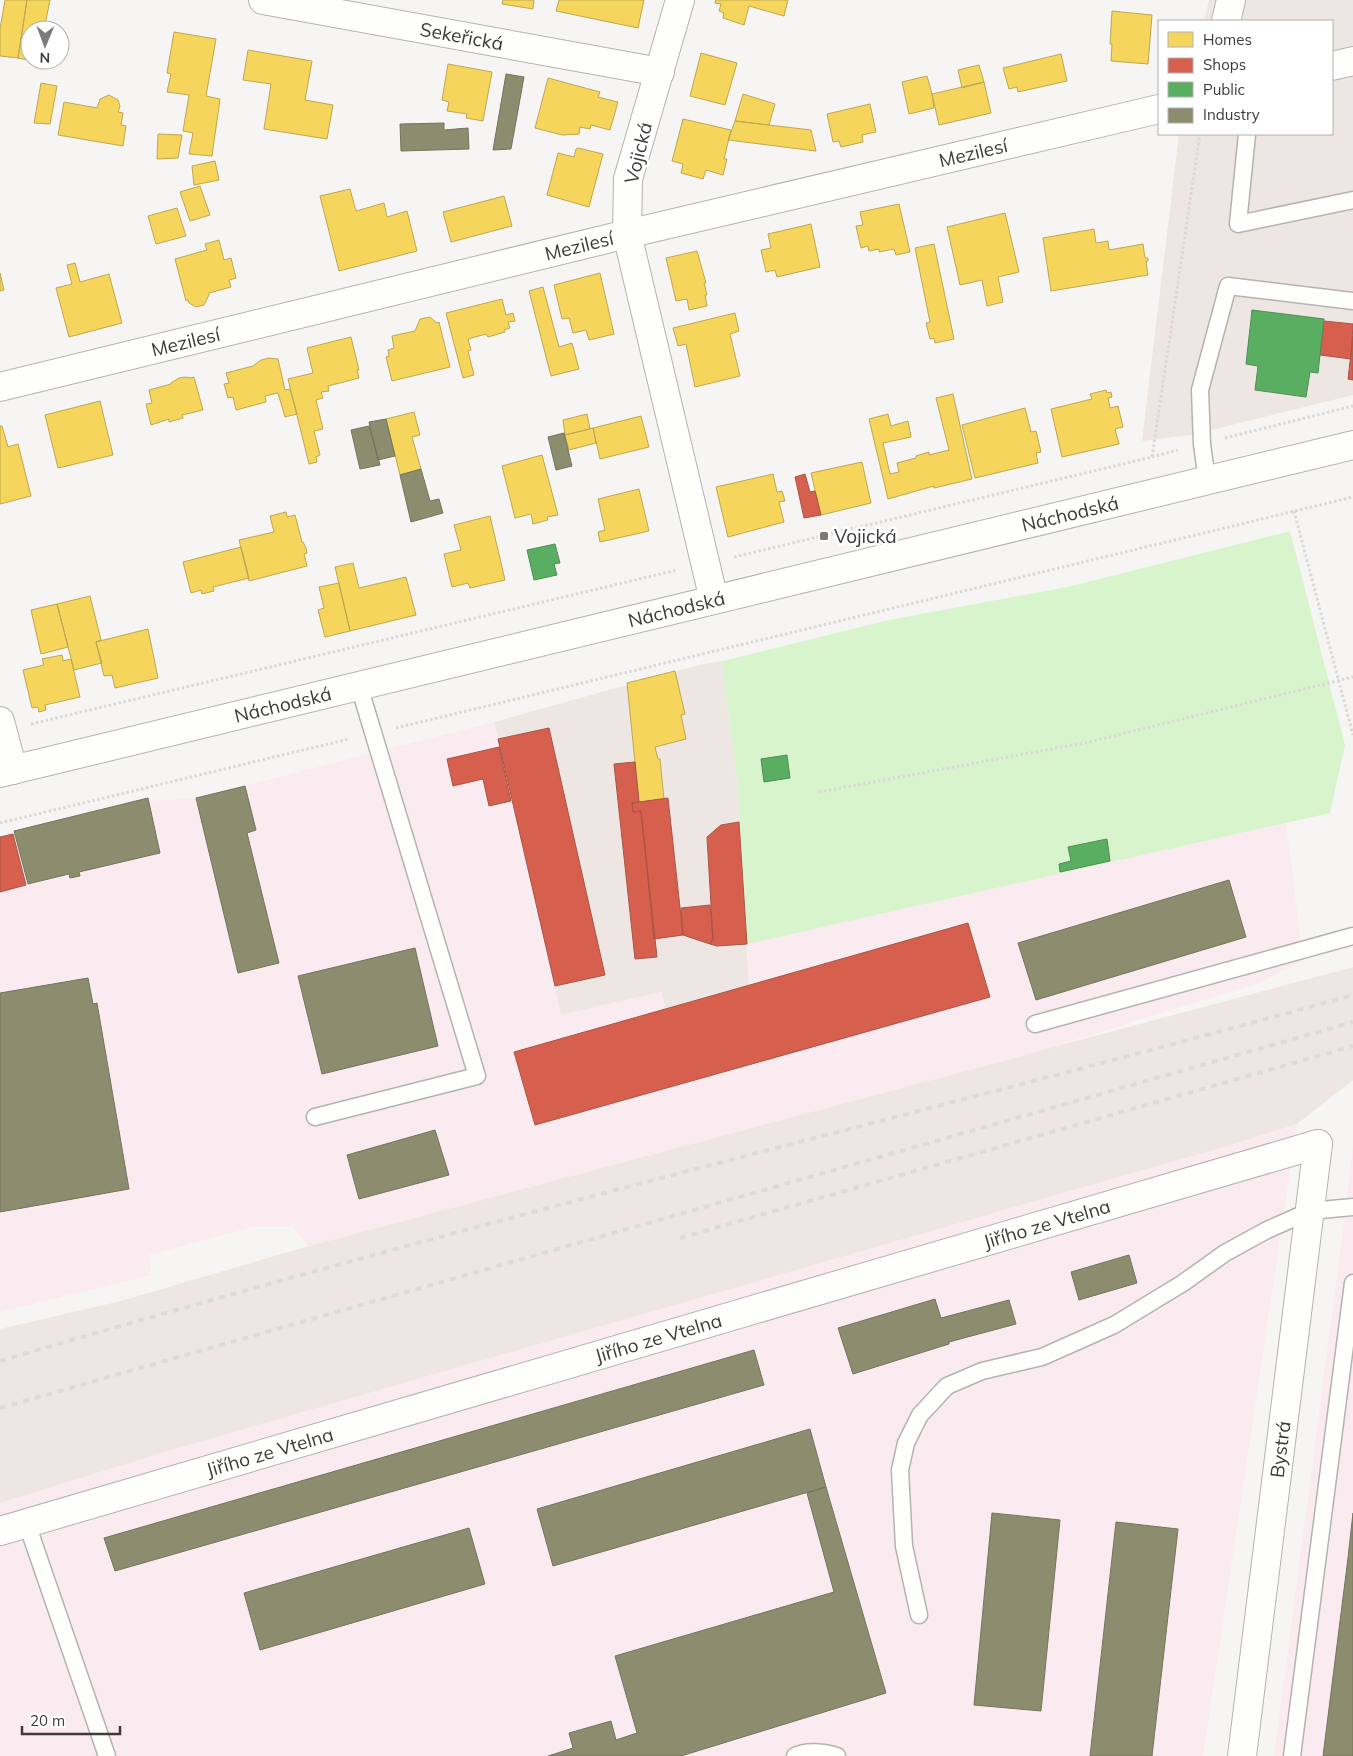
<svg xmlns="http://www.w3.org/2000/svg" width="1353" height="1756" font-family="Mulish,sans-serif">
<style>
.built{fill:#ede6e2}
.industrial{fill:#faebf0}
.green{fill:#d7f4cd}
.homes{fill:#f6d55c;stroke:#bea752}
.shops{fill:#d6604d;stroke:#a85547}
.public{fill:#5aae61;stroke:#518c55}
.industry{fill:#8c8c6e;stroke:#74745e}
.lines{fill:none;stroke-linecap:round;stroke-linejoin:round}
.lane-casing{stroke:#b4b3b2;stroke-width:19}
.street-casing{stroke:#b4b3b2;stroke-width:30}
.secondary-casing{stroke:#b4b3b2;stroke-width:30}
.path{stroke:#d9d9d9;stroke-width:3;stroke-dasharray:2.5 2.5;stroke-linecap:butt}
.lane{stroke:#fefefd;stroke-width:16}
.street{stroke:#fefefd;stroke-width:28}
.secondary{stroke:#fefefd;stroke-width:28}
.rail{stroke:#dbdbda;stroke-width:4;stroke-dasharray:6 6;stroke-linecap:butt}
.poi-dot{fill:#7d7c7b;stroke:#fff;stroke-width:2}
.labels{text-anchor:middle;stroke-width:5;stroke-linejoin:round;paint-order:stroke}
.street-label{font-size:19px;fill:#3c3b3a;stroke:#fff}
.poi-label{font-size:19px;fill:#3c3b3a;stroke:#fff;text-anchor:start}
</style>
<rect width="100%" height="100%" fill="#f7f5f3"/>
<!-- built -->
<path class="built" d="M 1209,0 L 1353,0 L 1353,395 L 1191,435 L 1142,441 L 1179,134 L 1332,134 L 1332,21 L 1204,21 Z
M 722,661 L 738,788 L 749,986 L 666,1011 L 661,992 L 561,1015 L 494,722 L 699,665 Z
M 1353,967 L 1353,1080 L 1297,1124 L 1241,1142 L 165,1452 L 0,1503 L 0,1329 L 121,1301 L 309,1246 Z"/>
<!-- industrial -->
<path class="industrial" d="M 494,722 L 561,1015 L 661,992 L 666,1010 L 749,986 L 747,944 L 1286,823 L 1303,960 L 1262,982 L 1026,1055 L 309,1246 L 292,1227 L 253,1227 L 149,1255 L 151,1275 L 0,1312 L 0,892 L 159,853 L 148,801 L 196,798 Z
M 1297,1124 L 1203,1756 L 0,1756 L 0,1503 L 165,1452 L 1241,1142 Z
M 1353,1147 L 1353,1756 L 1274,1756 L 1346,1207 Z"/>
<!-- green -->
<path class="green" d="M 1290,531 L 1345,745 L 1330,813 L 747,944 L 738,788 L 722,661 L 889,620 L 1067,587 Z"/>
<!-- homes -->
<path class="homes" d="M 5,0 L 27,0 L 18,58 L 0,56 L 0,29 Z
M 27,0 L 50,0 L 44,30 L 30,30 L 30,60 L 48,60 L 47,64 L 18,58 Z
M 503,0 L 534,0 L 533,9 L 502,4 Z
M 559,0 L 644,0 L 638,28 L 556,11 Z
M 716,0 L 788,0 L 784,16 L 749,6 L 744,25 L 723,18 L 724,13 L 719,11 L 721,4 L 715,3 Z
M 1112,11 L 1152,15 L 1148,64 L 1111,61 L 1112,44 L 1110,44 Z
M 174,32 L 216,39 L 206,96 L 220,99 L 212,156 L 189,154 L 193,133 L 183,131 L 189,95 L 167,92 L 171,74 L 167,73 Z
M 248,50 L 312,61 L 305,100 L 333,105 L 327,139 L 264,129 L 271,84 L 243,80 Z
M 701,53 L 737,63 L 725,105 L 690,96 Z
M 1061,54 L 1067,81 L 1018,92 L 1017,87 L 1009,89 L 1003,68 Z
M 448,64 L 492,72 L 483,121 L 466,118 L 467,114 L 447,111 L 449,102 L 442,100 Z
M 979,65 L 984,82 L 962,88 L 958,70 Z
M 927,76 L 932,94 L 934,108 L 909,114 L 902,82 Z
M 548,78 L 600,92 L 598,97 L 618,102 L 610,130 L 591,125 L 590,129 L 580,127 L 579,134 L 562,135 L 535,128 Z
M 984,82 L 991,113 L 939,125 L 932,94 Z
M 41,83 L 57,86 L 50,124 L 34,123 Z
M 743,94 L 775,104 L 769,125 L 735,121 Z
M 109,95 L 118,100 L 120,106 L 118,112 L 123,113 L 121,125 L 126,126 L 123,146 L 58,135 L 64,102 L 97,108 L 100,99 Z
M 870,104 L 876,132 L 862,135 L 863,142 L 841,147 L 839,141 L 833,142 L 827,114 Z
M 683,119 L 731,130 L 724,159 L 727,159 L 723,175 L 706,170 L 703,179 L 681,173 L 683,164 L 672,161 Z
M 735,121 L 811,130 L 816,151 L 728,140 Z
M 158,134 L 182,135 L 178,158 L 157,159 Z
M 578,148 L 603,154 L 589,207 L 547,195 L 558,153 L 574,157 L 576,149 Z
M 215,161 L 219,180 L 194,185 L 192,166 Z
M 200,186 L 210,215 L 190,221 L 180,192 Z
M 350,189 L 356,211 L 384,203 L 387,217 L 407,211 L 417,251 L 339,271 L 320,196 Z
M 504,196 L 512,226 L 451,242 L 443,212 Z
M 899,204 L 910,252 L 896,255 L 894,249 L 879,252 L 879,249 L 869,251 L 868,246 L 861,248 L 856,226 L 863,225 L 860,212 Z
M 177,208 L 186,236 L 156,244 L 148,216 Z
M 1005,213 L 1019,272 L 998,277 L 1003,302 L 987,306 L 982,280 L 960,285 L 947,227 Z
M 811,224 L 820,267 L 777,277 L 775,270 L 766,272 L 761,250 L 771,248 L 768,234 Z
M 1094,229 L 1096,243 L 1108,241 L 1109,250 L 1143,244 L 1145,258 L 1148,258 L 1148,261 L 1146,261 L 1148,275 L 1051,291 L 1043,238 Z
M 219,240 L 224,260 L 231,258 L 236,278 L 229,280 L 231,287 L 209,293 L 209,295 L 204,305 L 196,307 L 189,303 L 188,300 L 186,301 L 175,259 L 207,250 L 205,244 Z
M 934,244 L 954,339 L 935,343 L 934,338 L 930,339 L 926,323 L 930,322 L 915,248 Z
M 697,251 L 706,283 L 704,283 L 707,295 L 705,295 L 707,306 L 689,310 L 687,299 L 676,301 L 666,258 Z
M 75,263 L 80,282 L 109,274 L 122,323 L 69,337 L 56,288 L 72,284 L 67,265 Z
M 0,273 L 4,290 L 0,291 Z
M 600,273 L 614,334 L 589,340 L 586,330 L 573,333 L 569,318 L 562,319 L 554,285 Z
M 543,287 L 559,347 L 572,343 L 579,369 L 551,376 L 529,291 Z
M 502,299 L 506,315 L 513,313 L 515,321 L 508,322 L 510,328 L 504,330 L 505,332 L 488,337 L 486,334 L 468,339 L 471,350 L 468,351 L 474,375 L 463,378 L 446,313 Z
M 735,313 L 739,331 L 730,334 L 740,376 L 695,387 L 686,344 L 678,346 L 673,328 Z
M 430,317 L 437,323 L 439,322 L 450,367 L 392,381 L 386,357 L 389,356 L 388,350 L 394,348 L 392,336 L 415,331 L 420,319 Z
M 351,337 L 359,370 L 357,370 L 359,378 L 328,386 L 329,391 L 321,392 L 323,398 L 316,400 L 323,429 L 314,431 L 320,455 L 316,457 L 317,462 L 309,464 L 288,379 L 313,373 L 307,348 Z
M 269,358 L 278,359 L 285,390 L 290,389 L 297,414 L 285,417 L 278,393 L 265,396 L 266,402 L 236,410 L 233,397 L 228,398 L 224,384 L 229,383 L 226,373 L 253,366 L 261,360 Z
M 185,377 L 191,378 L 194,377 L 203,410 L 182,415 L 183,418 L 169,422 L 169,419 L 151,425 L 146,404 L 152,403 L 149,390 L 171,384 L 171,383 L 179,378 Z
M 1106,390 L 1107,393 L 1111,392 L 1112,397 L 1108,398 L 1110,408 L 1118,406 L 1123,427 L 1115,429 L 1119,444 L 1062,457 L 1051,409 L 1092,399 L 1090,394 Z
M 953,394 L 972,479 L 934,488 L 934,486 L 888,499 L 869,419 L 888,414 L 891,426 L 908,421 L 911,437 L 883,443 L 890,474 L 899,472 L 897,463 L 916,458 L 916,456 L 929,452 L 929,455 L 949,450 L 936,398 Z
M 100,401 L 113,455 L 58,468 L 45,415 Z
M 1025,408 L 1031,432 L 1036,431 L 1041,452 L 1036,453 L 1038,463 L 975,478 L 962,425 Z
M 414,412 L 420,435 L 412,437 L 421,469 L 400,475 L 386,419 Z
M 587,414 L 590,429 L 565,435 L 563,420 Z
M 641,416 L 649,447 L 600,459 L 593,428 Z
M 0,426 L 2,426 L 8,447 L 18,444 L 31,496 L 0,504 Z
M 593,428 L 596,443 L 569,450 L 565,435 Z
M 542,455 L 558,515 L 547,517 L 548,520 L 533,524 L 531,514 L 515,518 L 502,466 Z
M 862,462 L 871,503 L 821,515 L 811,473 Z
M 773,474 L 777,492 L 782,491 L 785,501 L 779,502 L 784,522 L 728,537 L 716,487 Z
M 639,489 L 649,531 L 600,542 L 598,532 L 605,530 L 598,499 Z
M 286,512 L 287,517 L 295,515 L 302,542 L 303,542 L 306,548 L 307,553 L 304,554 L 307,566 L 249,581 L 239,540 L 274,532 L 270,516 Z
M 490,516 L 505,580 L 470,588 L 468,583 L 452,587 L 444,554 L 461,550 L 454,525 Z
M 241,547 L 249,578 L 213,587 L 214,591 L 202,594 L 201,590 L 191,593 L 183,562 Z
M 353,563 L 359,588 L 406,577 L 416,615 L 350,631 L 335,567 Z
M 339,583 L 350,631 L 325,637 L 318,610 L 324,608 L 319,587 Z
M 90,596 L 101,640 L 96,642 L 102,663 L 74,670 L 57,604 Z
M 57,604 L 68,647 L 41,654 L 31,610 Z
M 148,629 L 158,678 L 115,688 L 112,675 L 104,676 L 96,642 Z
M 62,655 L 63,661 L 71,659 L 80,697 L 45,705 L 46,710 L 39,712 L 38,707 L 32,708 L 23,670 L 44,665 L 42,659 Z
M 675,671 L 685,714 L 681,715 L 686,739 L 655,747 L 658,759 L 660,759 L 664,799 L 639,802 L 627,683 Z"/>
<!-- shops -->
<path class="shops" d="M 1324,321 L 1353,324 L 1351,359 L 1320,355 Z
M 1353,336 L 1353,380 L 1348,379 Z
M 805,474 L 810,492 L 815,491 L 821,515 L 804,518 L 795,477 Z
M 549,728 L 605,975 L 555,986 L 498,739 Z
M 499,747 L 511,801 L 489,806 L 483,779 L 453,786 L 447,759 Z
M 635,762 L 639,802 L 632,803 L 633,812 L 641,811 L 657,957 L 635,959 L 614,764 Z
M 668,798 L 683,935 L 654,939 L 641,811 L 633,812 L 632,803 Z
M 739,822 L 747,944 L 717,946 L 710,944 L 713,939 L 707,837 L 721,825 Z
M 13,834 L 26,885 L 0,892 L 0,837 Z
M 710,905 L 713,939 L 710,944 L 683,935 L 681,908 Z
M 968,923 L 990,997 L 535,1125 L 514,1052 Z"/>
<!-- public -->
<path class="public" d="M 1252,310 L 1324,319 L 1318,373 L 1310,372 L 1306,397 L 1255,390 L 1258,366 L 1246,364 Z
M 555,544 L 560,563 L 554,564 L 557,575 L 534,580 L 527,550 Z
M 787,755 L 790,778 L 764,782 L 761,759 Z
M 1107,839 L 1110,861 L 1060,872 L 1059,864 L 1071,861 L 1068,847 Z"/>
<!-- industry -->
<path class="industry" d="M 506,74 L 524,77 L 511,149 L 493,150 Z
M 444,123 L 444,130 L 468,128 L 469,149 L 401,151 L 400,124 Z
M 386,419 L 395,456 L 378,460 L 369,422 Z
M 369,426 L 380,465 L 360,469 L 351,430 Z
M 564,433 L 572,466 L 556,470 L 548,437 Z
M 421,469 L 430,501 L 439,499 L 443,513 L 411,522 L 400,475 Z
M 245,786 L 256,830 L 247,833 L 279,963 L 238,973 L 196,798 Z
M 148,798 L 160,853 L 79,872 L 80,876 L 70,878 L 69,874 L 28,884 L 14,831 Z
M 1229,880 L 1246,937 L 1036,1000 L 1018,943 Z
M 415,948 L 438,1046 L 322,1074 L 298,976 Z
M 88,978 L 93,1004 L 97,1003 L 129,1189 L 0,1212 L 0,993 Z
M 435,1130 L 449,1175 L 359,1199 L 347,1155 Z
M 1129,1255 L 1137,1283 L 1079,1300 L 1071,1272 Z
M 935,1299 L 941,1318 L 1009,1300 L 1016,1324 L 949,1342 L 949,1344 L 853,1374 L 838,1328 Z
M 754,1350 L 764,1385 L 115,1571 L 104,1538 Z
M 810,1429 L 826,1487 L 553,1566 L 537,1509 Z
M 826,1487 L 886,1693 L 681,1756 L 548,1756 L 573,1748 L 569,1733 L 611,1721 L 616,1740 L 637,1733 L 615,1656 L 834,1592 L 807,1493 Z
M 992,1513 L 1060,1520 L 1041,1711 L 974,1705 Z
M 1353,1513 L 1353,1756 L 1323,1756 L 1348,1558 Z
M 1116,1522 L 1178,1529 L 1152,1756 L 1090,1756 Z
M 469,1528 L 485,1584 L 260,1650 L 244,1593 Z"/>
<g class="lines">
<!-- lane casing -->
<g class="lane-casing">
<path id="lane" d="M 1247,134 L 1238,224 L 1353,200
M 1207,481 L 1202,444 L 1200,390 L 1228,286 L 1353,301
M 1035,1024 L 1353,936
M 315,1117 L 477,1076 L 359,686
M 27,1524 L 107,1756
M 919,1615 L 904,1546 L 900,1470 L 906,1443 L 920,1415 L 947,1386 L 982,1371 L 1042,1357 L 1114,1325 L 1183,1283 L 1225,1253 L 1267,1230 L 1310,1211 L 1353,1207
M 795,1756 C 806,1750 825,1752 837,1756
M 1292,1756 L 1353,1283"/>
</g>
<!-- street casing -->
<g class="street-casing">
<g id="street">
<path id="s1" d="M 263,0 L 660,72"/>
<path d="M 680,0 L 628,179 L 627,234 L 714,600"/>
<path d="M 1226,21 L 1231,0"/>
<path d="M 1332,66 L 1353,61"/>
<path id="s2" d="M 0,387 L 627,234 L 1159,109"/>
<path d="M 0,721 L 13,770"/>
<path id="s3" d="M 0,1531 L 1318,1144"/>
</g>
</g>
<!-- secondary casing -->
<g class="secondary-casing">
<g id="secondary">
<path id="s4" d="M 0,773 L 1353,445"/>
<path id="s5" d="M 1242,1756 L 1318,1144"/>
</g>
</g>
<!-- path -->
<path class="path" d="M 1225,438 L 1353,406
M 1152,457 L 1178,450
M 1294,511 L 1353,735
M 734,557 L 1152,457 L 1200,134
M 31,724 L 677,570
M 396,728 L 1353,497
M 819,792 L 1089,742 L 1353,677
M 0,823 L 349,739"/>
<!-- lane -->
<use href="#lane" class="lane"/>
<!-- street -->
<use href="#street" class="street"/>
<!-- secondary -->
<use href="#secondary" class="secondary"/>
<!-- rail -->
<path class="rail" d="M 680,1238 L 1353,1046
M 0,1361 C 187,1306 375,1254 563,1204 C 826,1134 1091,1068 1353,995
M 0,1408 L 1353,1022"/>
</g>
<!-- markers -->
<rect class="poi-dot" x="819" y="531" width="10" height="10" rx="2.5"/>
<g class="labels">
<!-- street labels -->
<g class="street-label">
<text dy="7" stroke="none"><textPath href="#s1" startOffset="202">Sekeřická</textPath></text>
<text transform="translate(638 153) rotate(-76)" y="7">Vojická</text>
<text dy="7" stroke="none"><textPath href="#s2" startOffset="1001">Mezilesí</textPath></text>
<text dy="7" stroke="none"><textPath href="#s2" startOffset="596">Mezilesí</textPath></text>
<text dy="7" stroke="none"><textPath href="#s2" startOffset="191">Mezilesí</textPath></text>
<text dy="7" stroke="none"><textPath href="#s4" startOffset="1101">Náchodská</textPath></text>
<text dy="7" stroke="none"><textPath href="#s4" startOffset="696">Náchodská</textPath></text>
<text dy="7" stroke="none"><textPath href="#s4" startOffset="291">Náchodská</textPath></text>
<text dy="7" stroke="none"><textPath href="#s3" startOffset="1091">Jiřího ze Vtelna</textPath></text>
<text dy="7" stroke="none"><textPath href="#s3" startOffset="686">Jiřího ze Vtelna</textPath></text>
<text dy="7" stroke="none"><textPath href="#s5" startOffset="309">Bystrá</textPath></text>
<text dy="7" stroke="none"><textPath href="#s3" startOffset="281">Jiřího ze Vtelna</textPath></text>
</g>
<!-- poi labels -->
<g class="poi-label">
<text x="834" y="543">Vojická</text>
</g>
</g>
<!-- legend -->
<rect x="1158" y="20" width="175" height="115" fill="#ffffff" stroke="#b1b1b0"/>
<rect x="1168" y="32" width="25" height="15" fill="#f6d55c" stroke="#b1b1b0"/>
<text x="1203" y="45" font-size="15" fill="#3c3b3a">Homes</text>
<rect x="1168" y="58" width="25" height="15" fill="#d6604d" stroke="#b1b1b0"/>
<text x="1203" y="70" font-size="15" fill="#3c3b3a">Shops</text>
<rect x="1168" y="82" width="25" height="15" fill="#5aae61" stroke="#b1b1b0"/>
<text x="1203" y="95" font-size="15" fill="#3c3b3a">Public</text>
<rect x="1168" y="108" width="25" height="15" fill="#8c8c6e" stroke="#b1b1b0"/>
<text x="1203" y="120" font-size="15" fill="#3c3b3a">Industry</text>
<!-- north arrow -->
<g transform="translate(45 45) rotate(181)"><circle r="24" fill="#ffffff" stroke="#b1b1b0"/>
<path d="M0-4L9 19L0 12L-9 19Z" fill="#7d7c7b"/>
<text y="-8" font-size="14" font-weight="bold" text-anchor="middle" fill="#3c3b3a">N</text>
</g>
<!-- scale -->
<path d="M22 1726v8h98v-8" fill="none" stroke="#3c3b3a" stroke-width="2.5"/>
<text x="30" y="1726" font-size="15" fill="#3c3b3a" stroke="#ffffff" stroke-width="4" paint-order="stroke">20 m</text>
</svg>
